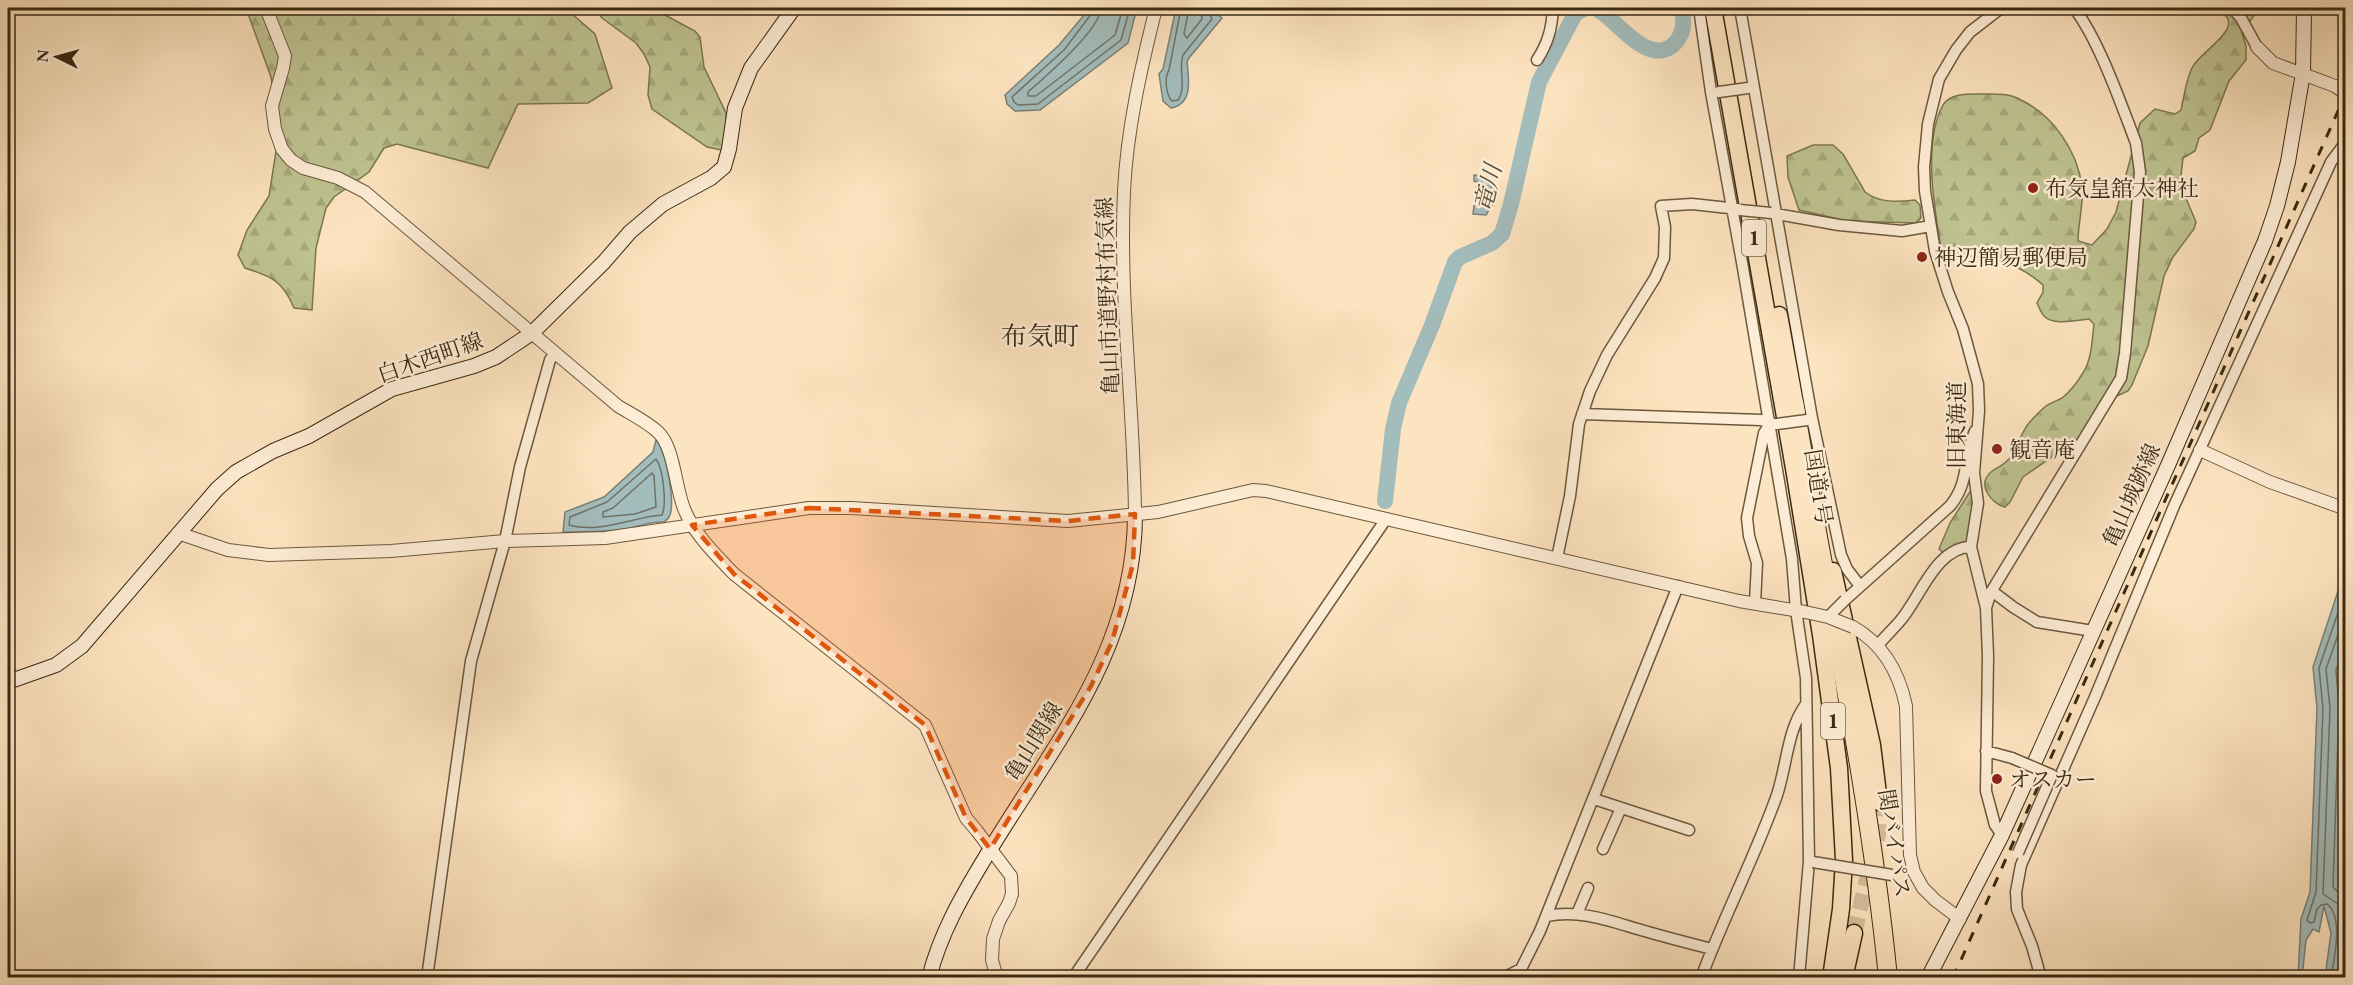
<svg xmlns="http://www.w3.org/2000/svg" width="2353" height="985" font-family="'EB Garamond','Noto Serif JP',serif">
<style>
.forest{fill:url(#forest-firs);stroke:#7c7652;stroke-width:1.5}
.water{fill:#a3bcbc;stroke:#798178;stroke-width:1.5}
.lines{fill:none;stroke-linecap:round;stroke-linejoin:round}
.shore{stroke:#6e7266;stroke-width:1.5}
.river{stroke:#a3bcbc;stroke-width:16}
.trunk-tunnel{stroke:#d6bf9d;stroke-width:16;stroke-dasharray:16 8;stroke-linecap:butt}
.minor-casing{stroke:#6b583d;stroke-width:13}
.tertiary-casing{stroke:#6b583d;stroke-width:14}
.secondary-casing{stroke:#3a2911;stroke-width:16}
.trunk-casing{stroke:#3a2911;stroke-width:19}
.motorway-casing{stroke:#3a2911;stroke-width:20}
.minor{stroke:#feedd6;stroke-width:10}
.tertiary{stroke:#feedd6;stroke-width:12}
.secondary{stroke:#feedd6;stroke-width:14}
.trunk{stroke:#fde4c0;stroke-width:16}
.motorway{stroke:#fde4c0;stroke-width:18}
.rail{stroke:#3a2911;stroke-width:3;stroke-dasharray:10 10;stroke-linecap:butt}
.minor-bridge-casing{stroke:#6b583d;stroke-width:13;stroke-linecap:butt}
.tertiary-bridge-casing{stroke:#6b583d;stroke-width:14;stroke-linecap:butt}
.minor-bridge{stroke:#feedd6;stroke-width:10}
.tertiary-bridge{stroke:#feedd6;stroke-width:12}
.marked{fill:#df570c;fill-opacity:0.2;stroke:#df570c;stroke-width:4.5;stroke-dasharray:12 8;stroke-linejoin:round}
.poi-dot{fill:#8f2418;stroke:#feedd6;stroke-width:2}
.labels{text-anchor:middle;stroke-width:5;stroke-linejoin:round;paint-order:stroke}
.shield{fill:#feedd6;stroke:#75644c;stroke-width:1.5}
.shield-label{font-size:21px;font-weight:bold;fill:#3a2911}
.poi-label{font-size:22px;fill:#3a2911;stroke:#feedd6;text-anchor:start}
.street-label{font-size:22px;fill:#3a2911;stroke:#feedd6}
.water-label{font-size:24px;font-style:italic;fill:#544e3c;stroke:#feedd6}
.quarter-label{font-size:26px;fill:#3a2911;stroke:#feedd6}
</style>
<defs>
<pattern id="forest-firs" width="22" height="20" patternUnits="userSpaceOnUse" patternTransform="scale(1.5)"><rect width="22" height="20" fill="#bfc492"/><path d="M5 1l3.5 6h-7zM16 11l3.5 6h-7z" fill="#a5a87d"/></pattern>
</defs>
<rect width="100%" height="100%" fill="#fde4c0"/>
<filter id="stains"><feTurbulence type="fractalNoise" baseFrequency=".00333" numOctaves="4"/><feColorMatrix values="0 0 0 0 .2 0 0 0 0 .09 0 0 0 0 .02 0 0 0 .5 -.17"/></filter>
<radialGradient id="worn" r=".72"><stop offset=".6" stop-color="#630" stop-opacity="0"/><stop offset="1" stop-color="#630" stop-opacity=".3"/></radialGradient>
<!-- forest -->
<path class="forest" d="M 246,8 L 565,8 L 595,34 L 612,88 L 588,103 L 518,104 L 488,168 L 397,144 L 384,148 L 369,172 L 334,197 L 326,208 L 316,248 L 312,310 L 294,308 C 283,281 271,276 245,268 L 238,255 L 247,230 L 269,196 L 279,132 L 271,77 Z
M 594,8 L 652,8 L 695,31 L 700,37 L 704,67 L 726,113 L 727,140 L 721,150 L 707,147 L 652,109 L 648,95 L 650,67 L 644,54 L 636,43 L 602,18 Z
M 2216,8 L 2259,8 L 2242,33 L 2246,46 L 2246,60 L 2229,81 L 2210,130 L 2199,138 L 2195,151 L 2183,158 L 2180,184 L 2196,222 L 2194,229 L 2173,257 L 2164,276 L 2148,346 L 2132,385 L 2128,391 L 2100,404 L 2082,436 L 2023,477 L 2010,502 L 2005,507 C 1992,504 1976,485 1991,472 C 1997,467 2003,466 2009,459 C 2018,448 2020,434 2029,423 C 2034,417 2040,411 2046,406 C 2050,403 2057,401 2062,398 C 2070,392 2078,381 2083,373 C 2092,359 2092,340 2094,324 L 2089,319 C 2077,320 2053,326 2044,316 C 2041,313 2039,307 2037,303 L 2043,292 L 2043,285 C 2012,257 1982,257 1942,254 C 1935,212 1922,143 1943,105 C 1950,93 1969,94 1981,94 C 1994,94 2009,93 2021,100 C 2054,116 2077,151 2082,186 C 2084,203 2078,223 2078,241 L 2092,245 L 2107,229 L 2116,212 L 2140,123 L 2155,109 L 2175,114 L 2181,110 C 2184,97 2186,80 2192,68 C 2201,49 2252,26 2216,8 Z
M 1813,145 L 1833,145 L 1843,154 L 1865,192 C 1879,203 1898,202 1915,200 L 1920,205 L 1921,218 L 1916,223 L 1847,221 L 1799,210 L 1788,177 L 1787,156 Z
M 1971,490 L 1974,490 L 1973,513 L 1968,541 L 1956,545 L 1944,553 L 1939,549 L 1950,523 Z"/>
<!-- water -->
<path class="water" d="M 1090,8 L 1137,8 L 1128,43 L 1040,110 L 1015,111 L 1007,104 L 1005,95 L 1059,45 Z
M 1176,8 L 1211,8 L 1222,18 L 1189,58 L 1187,62 C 1189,80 1193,104 1171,108 L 1163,101 L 1159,74 L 1163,69 Z
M 1474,175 L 1487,177 L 1492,188 L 1498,192 L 1496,199 L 1486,215 L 1473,214 L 1477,182 L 1474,181 Z
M 656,440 C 666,451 675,500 670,515 C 669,518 667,520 664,522 C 650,521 640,526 626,529 C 605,532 585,532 563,532 L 565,512 L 604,497 L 653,452 Z
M 2345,570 L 2345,965 L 2343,977 L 2325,977 L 2331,933 L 2324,906 L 2319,932 L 2313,929 L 2306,940 L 2302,977 L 2298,977 L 2301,919 L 2310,892 L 2317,708 L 2313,667 Z"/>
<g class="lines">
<!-- shore -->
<path class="shore" d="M 1094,8 L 1092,13 L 1064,50 L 1012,97 L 1014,102 L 1018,105 L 1038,104 L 1121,40 L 1130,8
M 1101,8 C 1100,30 1046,76 1028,92 L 1028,96 L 1036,96 L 1115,35 L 1123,8
M 1181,8 L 1169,70 C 1164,78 1166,95 1172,101 L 1178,100 C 1187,88 1178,69 1183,55 L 1212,19 L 1207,8
M 1189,8 L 1184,34 L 1187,38 L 1202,19 L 1200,8
M 656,459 C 663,468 667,504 662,515 C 633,517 599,534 569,525 L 570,517 L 607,502 Z
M 652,473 L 654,476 L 656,507 L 635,514 L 603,517 L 603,512 L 613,508 Z
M 2346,640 L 2336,670 L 2339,708 L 2333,887 L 2346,900
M 2331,978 C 2334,959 2344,917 2327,904 L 2321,905 L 2317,909 L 2314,922 L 2310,923 L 2307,920 L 2316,892 L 2323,708 L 2319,668 L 2346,589
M 2339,978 L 2345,930 L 2338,904 L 2323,894 L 2330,708 L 2326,669 L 2346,612"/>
<!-- river -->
<path class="river" d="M 1385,501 L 1393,429 L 1399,403 L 1432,325 L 1455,262 L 1460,257 L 1492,243 L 1502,234 L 1511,204 L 1539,82 L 1575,14 C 1582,10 1588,5 1597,9 C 1616,18 1649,70 1675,43 C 1685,32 1684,21 1682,8"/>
<!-- trunk-tunnel -->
<path class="trunk-tunnel" d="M 1854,933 L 1878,835 L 1879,802"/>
<!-- minor casing -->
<g class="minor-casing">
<path id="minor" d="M 1699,8 L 1711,92 L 1743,268 L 1792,559 L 1796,610 L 1806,678 L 1809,861 L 1799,978
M 1740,8 L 1812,418 L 1841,555 L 1847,569 L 1860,586
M 2001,8 L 1970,32 L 1956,50 L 1939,79 L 1928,124 L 1924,167 L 1925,191 L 1935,251 L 1948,292 L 1963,329 L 1978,384 L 1979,411 L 1974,473 L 1978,503 L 1971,547 L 1986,608 L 1988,656 L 1986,791 L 1995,825 L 2002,835
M 2232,8 L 2241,18 L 2257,47
M 1537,60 C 1548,43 1552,28 1553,8
M 1771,213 L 1839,225 L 1902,231 L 1931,226
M 1582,414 L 1761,420 L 1774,424
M 1557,558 L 1570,496 L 1579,424 L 1590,391 L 1607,355 L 1655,278 L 1664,258 L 1665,227 L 1661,206 L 1692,204 L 1738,209
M 1992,591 L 2013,607 L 2037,622 L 2093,631
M 1845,600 L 1950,506 C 1970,482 1963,458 1975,431
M 1755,603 L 1757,563 L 1749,536 L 1747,518 L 1764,433 L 1770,424
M 1986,608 L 1991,592 L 2121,378 L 2125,353 L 2140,172 L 2136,143 C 2121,104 2099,40 2074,8
M 1878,645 C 1885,637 1893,629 1900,621 C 1920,598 1936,547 1971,547
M 1986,751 L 2012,758
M 1594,799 L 1689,830
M 1603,849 L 1621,808
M 1577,914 L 1588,888
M 1547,916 C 1579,909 1610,921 1641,930 C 1665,937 1688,943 1712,949
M 427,978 L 471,661 L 505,541 L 520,467 L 550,360 L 555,353
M 1073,978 L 1386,519
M 1503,978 L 1521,969 L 1540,931 L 1678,586
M 1701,978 C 1724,916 1755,857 1777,795 C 1787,765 1787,730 1806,704
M 2041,978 L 2032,946 L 2017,909 L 2016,892 L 2021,865 L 2095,697 L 2174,506 L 2331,162 L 2346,142"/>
</g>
<!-- tertiary casing -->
<g class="tertiary-casing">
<path id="tertiary" d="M 266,8 L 285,56 L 283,68 L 272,106 L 275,129 L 282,149 L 291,160 L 303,168 L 338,178 L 365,192 L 618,406 C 631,414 646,421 658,432 C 675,448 675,489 685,511 C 695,535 716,555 734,574 L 925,725 L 966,818 L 977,831 L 1011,876 L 1012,894 L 1009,903 L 999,921 L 993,939 L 992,960 L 997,978
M 2257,47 L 2273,63 L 2335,86 L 2346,94
M 2200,450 L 2270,482 L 2346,509
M 1135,514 C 1134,407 1119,297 1124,191 C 1127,129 1141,68 1156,8
M 178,533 L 228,550 L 269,555 L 391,551 L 505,541 L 605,538 L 809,508 L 851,508 L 1068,521 L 1158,512 L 1253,490 L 1266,491 L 1739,601 L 1805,612
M 1853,627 C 1883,644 1899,672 1906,706 L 1910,855 L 1914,872 L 1923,888 L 1935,900 L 1960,919"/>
</g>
<!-- secondary casing -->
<g class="secondary-casing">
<path id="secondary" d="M 8,682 L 56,665 L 82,646 L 217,489 L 236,472 L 273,451 L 309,436 L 392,389 L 474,366 L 496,357 L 532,333 L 604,262 L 630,232 L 663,204 L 711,178 L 724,167 L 729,149 L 735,108 L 751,68 L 794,8
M 929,978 C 940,934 962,896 985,858 C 1052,746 1135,652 1135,514
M 1928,978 L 2002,835 L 2169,463 L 2265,241 L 2277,206 L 2288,162 L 2303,73 L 2304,8"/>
</g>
<!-- trunk casing -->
<g class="trunk-casing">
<path id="trunk" d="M 1713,8 L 1794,468 L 1821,635 L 1839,768 L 1844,860 L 1841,909 L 1831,978
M 1779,315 L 1797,414
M 1833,571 L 1872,745 L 1879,802
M 1844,978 L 1854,933"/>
</g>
<!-- motorway casing -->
<g class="motorway-casing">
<path id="motorway" d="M 1794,402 C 1826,593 1869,784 1888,978"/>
</g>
<!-- minor -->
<use href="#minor" class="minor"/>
<!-- tertiary -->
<use href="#tertiary" class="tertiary"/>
<!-- secondary -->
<use href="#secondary" class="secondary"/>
<!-- trunk -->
<use href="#trunk" class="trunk"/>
<!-- motorway -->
<use href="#motorway" class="motorway"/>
<!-- rail -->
<path class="rail" d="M 1953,978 L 2346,93"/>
<!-- minor-bridge casing -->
<g class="minor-bridge-casing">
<path id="minor-bridge" d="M 1719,92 L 1748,88
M 1740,210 L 1771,213
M 1777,424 L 1807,420
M 1828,617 L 1845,600
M 2012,758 L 2052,775 L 2018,853
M 1813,862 L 1892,875"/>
</g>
<!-- tertiary-bridge casing -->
<g class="tertiary-bridge-casing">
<path id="tertiary-bridge" d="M 1805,612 L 1828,617 L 1853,627"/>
</g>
<!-- minor-bridge -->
<use href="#minor-bridge" class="minor-bridge"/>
<!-- tertiary-bridge -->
<use href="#tertiary-bridge" class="tertiary-bridge"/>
</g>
<!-- marked area -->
<path class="marked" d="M 809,508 L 1068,521 L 1135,514 L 1133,564 L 1112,642 L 1091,686 L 990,849 L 966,818 L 925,725 L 734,574 L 692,525 Z"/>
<!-- markers -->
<g class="poi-dot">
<circle cx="2033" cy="188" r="6"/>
<circle cx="1922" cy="257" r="6"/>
<circle cx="1997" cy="449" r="6"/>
<circle cx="1997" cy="779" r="6"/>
</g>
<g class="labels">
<!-- shield labels -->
<g class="shield">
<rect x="1742" y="220" width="24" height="36" rx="4.5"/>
<rect x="1821" y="703" width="24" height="36" rx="4.5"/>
</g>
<g class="shield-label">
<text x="1754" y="245">1</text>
<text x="1833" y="728">1</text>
</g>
<!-- poi labels -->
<g class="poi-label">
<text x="2045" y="196">布気皇舘太神社</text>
<text x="1934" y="265">神辺簡易郵便局</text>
<text x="2009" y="457">観音庵</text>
<text x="2009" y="787">オスカー</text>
</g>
<!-- street labels -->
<g class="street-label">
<text transform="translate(1107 296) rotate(-92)" y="8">亀山市道野村布気線</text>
<text transform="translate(430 357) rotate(-19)" y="8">白木西町線</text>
<text transform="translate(1956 425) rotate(-90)" y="8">旧東海道</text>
<text transform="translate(1819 487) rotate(81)" y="8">国道1号</text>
<text transform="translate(2131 495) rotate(-66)" y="8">亀山城跡線</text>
<text transform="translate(1033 741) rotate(-58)" y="8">亀山関線</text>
<text transform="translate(1895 843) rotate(81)" y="8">関バイパス</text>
</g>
<!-- water labels -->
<g class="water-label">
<text transform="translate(1488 188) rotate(-76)" y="8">竜川</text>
</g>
<!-- quarter labels -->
<g class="quarter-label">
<text x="1040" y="345">布気町</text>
</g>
</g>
<!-- margin -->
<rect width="2353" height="985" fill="none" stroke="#fde4c0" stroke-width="30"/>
<rect x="9" y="9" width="2335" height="967" fill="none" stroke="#3a2911" stroke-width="3"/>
<rect x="15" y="15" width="2323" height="955" fill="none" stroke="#3a2911" stroke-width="1.5"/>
<!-- north arrow -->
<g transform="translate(57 57) rotate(275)" stroke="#feedd6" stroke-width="4.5" paint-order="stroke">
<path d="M0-4.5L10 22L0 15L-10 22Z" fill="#3a2911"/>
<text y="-9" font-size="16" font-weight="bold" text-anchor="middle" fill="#3a2911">N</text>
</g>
<rect width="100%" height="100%" filter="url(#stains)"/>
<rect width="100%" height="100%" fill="url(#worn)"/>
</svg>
